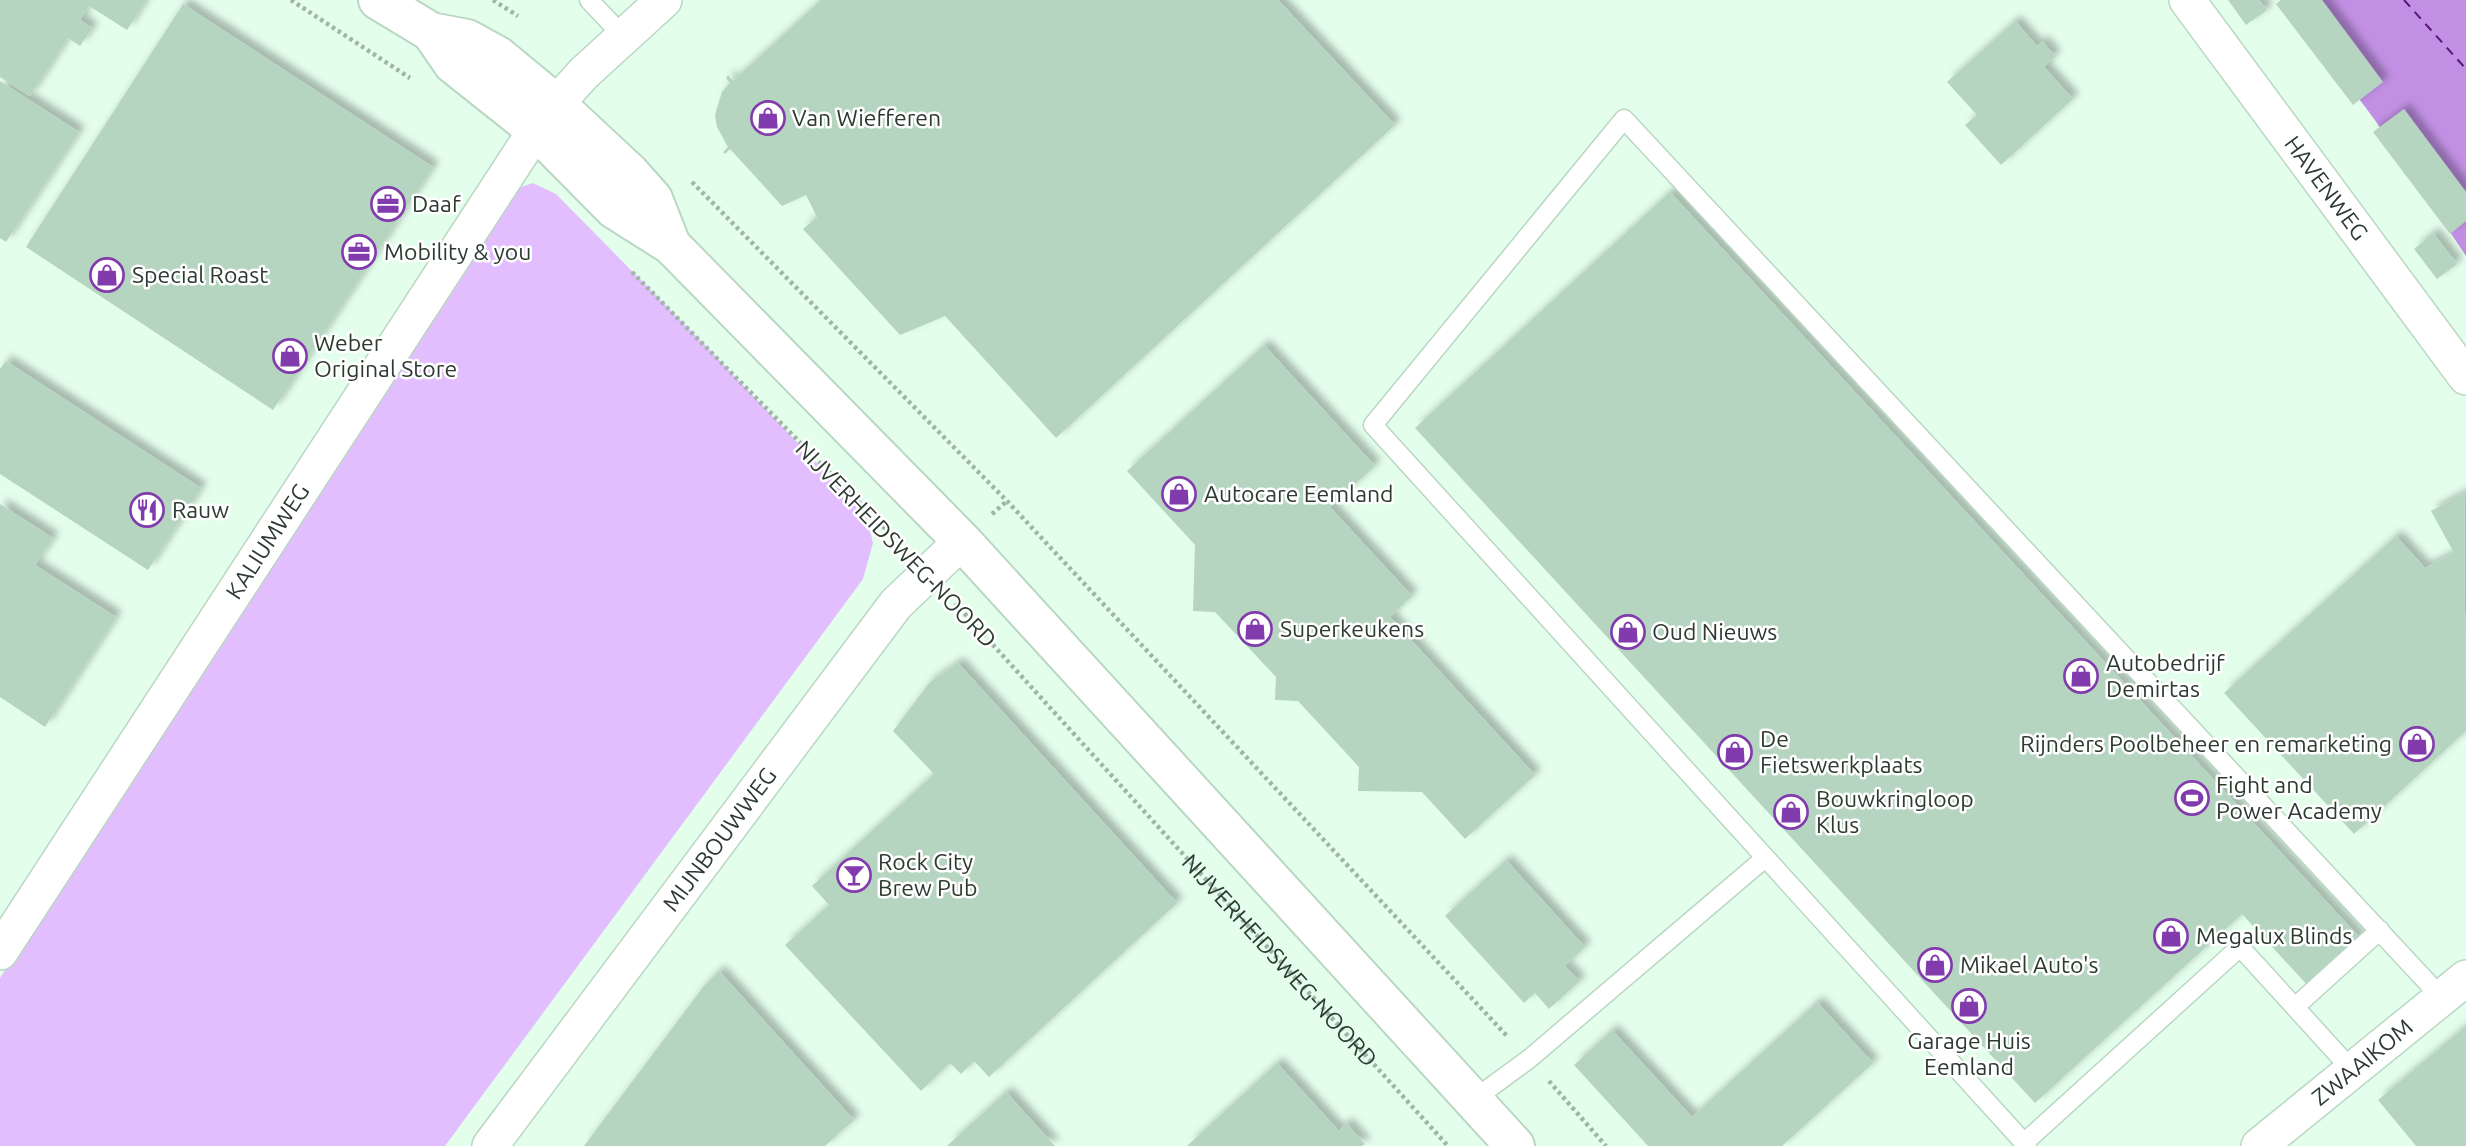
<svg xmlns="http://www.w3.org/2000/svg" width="2466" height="1146" font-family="Ubuntu,sans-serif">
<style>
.green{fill:#e3beff}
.water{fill:#c190e4}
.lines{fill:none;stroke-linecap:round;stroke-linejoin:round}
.ferry{stroke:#561579;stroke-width:2;stroke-dasharray:9 7;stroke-linecap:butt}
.building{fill:#b6d5c0;filter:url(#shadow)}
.lane-casing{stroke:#b9d7c2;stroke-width:21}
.street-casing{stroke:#b9d7c2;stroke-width:38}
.secondary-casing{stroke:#b9d7c2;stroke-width:42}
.path{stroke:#a0b5a7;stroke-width:4.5;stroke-dasharray:3.5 3.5;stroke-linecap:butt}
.lane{stroke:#fff;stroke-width:18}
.street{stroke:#fff;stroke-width:35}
.secondary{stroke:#fff;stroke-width:38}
.labels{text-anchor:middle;stroke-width:5;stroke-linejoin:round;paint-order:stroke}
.poi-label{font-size:23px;fill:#2d3a31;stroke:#fff;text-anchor:start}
.street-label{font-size:23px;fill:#2d3a31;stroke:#fff}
</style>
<defs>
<filter id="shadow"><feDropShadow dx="6" dy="-6" stdDeviation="3.5" flood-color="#0004"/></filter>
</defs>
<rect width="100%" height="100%" fill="#e4feec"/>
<!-- green -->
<path class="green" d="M 533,183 L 556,194 L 706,346 L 866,515 L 873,543 L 863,579 L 445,1146 L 0,1146 L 0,978 L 509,191 Z"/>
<!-- water -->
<path class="water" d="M 2286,0 L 2466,0 L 2466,256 L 2377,123 Z"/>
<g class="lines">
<!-- ferry -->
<path class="ferry" d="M 2404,0 L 2466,69"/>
</g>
<!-- building -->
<path class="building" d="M 0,0 L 146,0 L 127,30 L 89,6 L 80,20 L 92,28 L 80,46 L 68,38 L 30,96 L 0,77 Z
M 821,0 L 1278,0 L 1395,125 L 1056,438 L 945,316 L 900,335 L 803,229 L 817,217 L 806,195 L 782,206 L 730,149 L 725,154 L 723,152 L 728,147 L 717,127 L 715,115 L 722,92 L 730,83 L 726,78 L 728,75 L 733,81 Z
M 2228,0 L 2259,0 L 2267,10 L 2246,25 Z
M 2281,0 L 2322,0 L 2383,82 L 2353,105 L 2276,4 Z
M 183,4 L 433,167 L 273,410 L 26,247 Z
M 2015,21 L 2037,46 L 2042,41 L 2055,56 L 2044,67 L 2073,99 L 2001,165 L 1965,125 L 1977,115 L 1947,82 Z
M 0,81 L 79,132 L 6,242 L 0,238 Z
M 2404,109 L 2466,192 L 2466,221 L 2450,234 L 2373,132 Z
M 1670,192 L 2361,939 L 2309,987 L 2242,914 L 2035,1103 L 1415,428 Z
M 2433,233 L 2457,264 L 2437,279 L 2414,249 Z
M 1264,345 L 1375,466 L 1330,507 L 1412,596 L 1390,617 L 1535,775 L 1465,839 L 1422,792 L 1358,791 L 1359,767 L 1298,701 L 1275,700 L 1276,677 L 1215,612 L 1193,611 L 1195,545 L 1127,471 Z
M 6,361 L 201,488 L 148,570 L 0,474 L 0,369 Z
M 2464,493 L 2466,731 L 2354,834 L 2224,693 L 2396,536 L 2425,568 L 2454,553 L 2431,511 Z
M 0,504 L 53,538 L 35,565 L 116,617 L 45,727 L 0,697 Z
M 958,663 L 1177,903 L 989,1077 L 974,1061 L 961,1074 L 950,1063 L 921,1091 L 785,945 L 829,905 L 812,886 L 934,774 L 893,731 L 930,682 Z
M 1506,860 L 1585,947 L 1565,966 L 1580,981 L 1549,1009 L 1535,993 L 1524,1003 L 1445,916 Z
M 719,971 L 854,1120 L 825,1146 L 584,1146 L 704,986 Z
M 1817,1002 L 1873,1063 L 1782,1146 L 1648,1146 L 1574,1065 L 1612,1030 L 1692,1117 Z
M 2466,1026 L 2466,1146 L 2416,1146 L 2378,1100 Z
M 1277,1063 L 1339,1131 L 1346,1123 L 1365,1144 L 1362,1146 L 1187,1146 Z
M 1006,1092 L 1055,1146 L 947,1146 Z"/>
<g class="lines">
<!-- lane casing -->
<g class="lane-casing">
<path id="lane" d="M 589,0 L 623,36
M 2295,1007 L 2380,930
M 1473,1100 L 1529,1059 L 1765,858
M 2024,1143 L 2240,947 L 2352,1070
M 2027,1146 L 1373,425 L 1624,119 L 2441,997"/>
</g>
<!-- street casing -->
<g class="street-casing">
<g id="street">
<path id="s2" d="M 2187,0 L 2466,377"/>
<path id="s3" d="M 0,952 L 545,116 L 584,73 L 664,0"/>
<path id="s4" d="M 490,1146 L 896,604 L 962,541"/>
<path id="s5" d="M 2259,1146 L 2466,978"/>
</g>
</g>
<!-- secondary casing -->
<g class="secondary-casing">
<path id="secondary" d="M 378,0 L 431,32 L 467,39 L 498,56 L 556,104 L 630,173 L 653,199 L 671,245
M 431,32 L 453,64 L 536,130 L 614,209 L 671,245 L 962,541 L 1515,1146"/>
</g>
<!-- path -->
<g class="path">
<path d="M 291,0 L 410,78"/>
<path d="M 493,0 L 518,16"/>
<path d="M 692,182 L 1007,501 L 1507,1036"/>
<path d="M 632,272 L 901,545"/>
<path d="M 992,514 L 1007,501"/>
<path id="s1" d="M 955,603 L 1448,1146"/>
<path d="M 1549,1081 L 1606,1146"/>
</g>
<!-- lane -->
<use href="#lane" class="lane"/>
<!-- street -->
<use href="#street" class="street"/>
<!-- secondary -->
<use href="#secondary" class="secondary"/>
</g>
<!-- icons -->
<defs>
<g id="shop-ring" transform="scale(1.75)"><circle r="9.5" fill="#fff" stroke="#823bad" stroke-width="1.5"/><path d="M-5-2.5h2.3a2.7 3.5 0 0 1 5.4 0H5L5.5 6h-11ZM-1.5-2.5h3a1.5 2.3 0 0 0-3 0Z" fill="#823bad"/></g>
<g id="office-ring" transform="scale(1.75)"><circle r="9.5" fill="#fff" stroke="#823bad" stroke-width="1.5"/><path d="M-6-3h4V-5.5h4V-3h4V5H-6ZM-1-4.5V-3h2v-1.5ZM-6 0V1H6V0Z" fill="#823bad"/></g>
<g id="restaurant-ring" transform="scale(1.75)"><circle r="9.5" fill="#fff" stroke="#823bad" stroke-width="1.5"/><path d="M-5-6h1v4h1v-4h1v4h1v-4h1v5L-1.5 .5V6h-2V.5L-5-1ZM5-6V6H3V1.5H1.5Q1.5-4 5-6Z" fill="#823bad"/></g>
<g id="stadium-ring" transform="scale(1.75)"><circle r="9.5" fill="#fff" stroke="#823bad" stroke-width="1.5"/><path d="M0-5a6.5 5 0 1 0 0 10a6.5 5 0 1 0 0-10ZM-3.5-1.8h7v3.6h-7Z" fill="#823bad"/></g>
<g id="bar-ring" transform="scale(1.75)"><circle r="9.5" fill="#fff" stroke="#823bad" stroke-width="1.5"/><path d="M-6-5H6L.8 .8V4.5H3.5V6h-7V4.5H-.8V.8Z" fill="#823bad"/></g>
</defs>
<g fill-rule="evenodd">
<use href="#shop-ring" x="768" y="118"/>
<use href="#office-ring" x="388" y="204"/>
<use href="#office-ring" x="359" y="252"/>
<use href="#shop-ring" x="107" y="275"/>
<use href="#shop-ring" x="290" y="356"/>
<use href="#shop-ring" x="1179" y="494"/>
<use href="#restaurant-ring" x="147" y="510"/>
<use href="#shop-ring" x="1255" y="629"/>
<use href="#shop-ring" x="1628" y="632"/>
<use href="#shop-ring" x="2081" y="676"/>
<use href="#shop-ring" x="2417" y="744"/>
<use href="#shop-ring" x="1735" y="752"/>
<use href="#stadium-ring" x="2192" y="798"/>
<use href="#shop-ring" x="1791" y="812"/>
<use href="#bar-ring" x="854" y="875"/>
<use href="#shop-ring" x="2171" y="936"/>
<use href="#shop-ring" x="1935" y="965"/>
<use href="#shop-ring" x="1969" y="1006"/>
</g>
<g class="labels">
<!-- poi labels -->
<g class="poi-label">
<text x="792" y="126">Van Wiefferen</text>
<text x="412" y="212">Daaf</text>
<text x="384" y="260">Mobility &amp; you</text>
<text x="132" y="283">Special Roast</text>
<text x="314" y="351">Weber<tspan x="314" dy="26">Original Store</tspan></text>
<text x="1204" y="502">Autocare Eemland</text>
<text x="172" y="518">Rauw</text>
<text x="1280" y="637">Superkeukens</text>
<text x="1652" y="640">Oud Nieuws</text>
<text x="2106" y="671">Autobedrijf<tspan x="2106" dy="26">Demirtas</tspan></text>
<text x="1760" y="747">De<tspan x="1760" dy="26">Fietswerkplaats</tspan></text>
<text x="2392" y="752" text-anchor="end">Rijnders Poolbeheer en remarketing</text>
<text x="2216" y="793">Fight and<tspan x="2216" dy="26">Power Academy</tspan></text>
<text x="1816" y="807">Bouwkringloop<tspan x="1816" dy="26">Klus</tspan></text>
<text x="878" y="870">Rock City<tspan x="878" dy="26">Brew Pub</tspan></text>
<text x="2196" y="944">Megalux Blinds</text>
<text x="1960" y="973">Mikael Auto's</text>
<text x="1969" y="1049" text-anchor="middle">Garage Huis<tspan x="1969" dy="26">Eemland</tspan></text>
</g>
<!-- street labels -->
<g class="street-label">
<text dy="8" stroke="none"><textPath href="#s2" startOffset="234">HAVENWEG</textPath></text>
<text dy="8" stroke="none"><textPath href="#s3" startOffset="490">KALIUMWEG</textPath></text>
<text transform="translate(896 544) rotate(46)" y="8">NIJVERHEIDSWEG-NOORD</text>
<text dy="8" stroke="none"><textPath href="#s4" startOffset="383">MIJNBOUWWEG</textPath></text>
<text dy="8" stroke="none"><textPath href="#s1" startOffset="483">NIJVERHEIDSWEG-NOORD</textPath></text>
<text dy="8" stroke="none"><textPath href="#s5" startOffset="133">ZWAAIKOM</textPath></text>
</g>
</g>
</svg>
